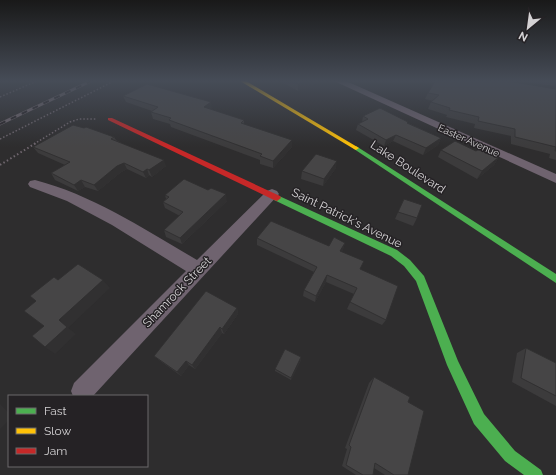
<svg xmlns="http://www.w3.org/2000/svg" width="556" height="475" font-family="Raleway,sans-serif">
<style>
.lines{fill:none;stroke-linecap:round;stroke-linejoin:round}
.path-far1{stroke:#6f666e;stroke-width:1.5;stroke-dasharray:1.5 2;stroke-linecap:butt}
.path{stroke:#6f666e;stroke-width:2;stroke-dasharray:1.5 2.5;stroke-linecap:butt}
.street{fill:#6f636f;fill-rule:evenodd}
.fast{fill:#4caf50;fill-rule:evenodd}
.slow{fill:#ffc107;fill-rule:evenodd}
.jam{fill:#c62828;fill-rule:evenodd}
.rail-casing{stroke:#6f666d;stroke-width:3}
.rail{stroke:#252225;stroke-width:2;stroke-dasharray:6;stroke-linecap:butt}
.wall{fill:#3c3b3c}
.shaded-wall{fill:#313031}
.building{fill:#464546;stroke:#313031}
.labels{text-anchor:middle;stroke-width:3;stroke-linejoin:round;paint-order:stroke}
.far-street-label{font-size:10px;fill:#d4d2d4;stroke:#252225}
.street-label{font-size:12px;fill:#d4d2d4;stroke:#252225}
</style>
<rect width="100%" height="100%" fill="#2e2d2e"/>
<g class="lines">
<!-- path-far1 -->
<path class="path-far1" d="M 0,97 L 37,81
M 0,139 L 114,81
M 34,144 L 70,122 L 79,119 L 97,119"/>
<!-- path -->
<path class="path" d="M 0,165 L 36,143"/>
<!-- street -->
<path class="street" d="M 334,81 L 346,81 L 556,174 L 556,183 Z
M 35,180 C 93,195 146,230 197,260 L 267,191 L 272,189 L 277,191 L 279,194 L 93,396 L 73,396 L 71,391 L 74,383 L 186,271 L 112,225 L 67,201 L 30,187 L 28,184 L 30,181 Z"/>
<!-- fast -->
<path class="fast" d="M 356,146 L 556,274 L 556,283 L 354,149 L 353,148 Z
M 277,195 L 397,250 L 410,260 L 424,276 L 458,361 L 484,414 L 515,451 L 541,470 L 543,475 L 524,475 L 505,461 L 474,424 L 447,365 L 416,281 L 404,266 L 391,256 L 274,200 L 273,198 Z"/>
<!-- slow -->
<path class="slow" d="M 240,81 L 246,81 L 359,148 L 356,150 L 354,149 Z"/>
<!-- jam -->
<path class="jam" d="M 108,118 L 112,118 L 280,196 L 281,198 L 277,201 L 274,200 L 108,120 Z"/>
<!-- rail casing -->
<g class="rail-casing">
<path id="rail" d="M 0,124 L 91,81"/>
</g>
<!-- rail -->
<use href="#rail" class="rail"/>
</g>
<!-- wall -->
<path class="wall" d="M 281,81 L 318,81 L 318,83 L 298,91 L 281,82 Z
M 519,81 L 556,81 L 556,83 L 554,86 Z
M 556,89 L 556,160 L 549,158 L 550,154 L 511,144 L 511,136 L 474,128 L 475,124 L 446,117 L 447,115 L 428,109 L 431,102 L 433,101 L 425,99 L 428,93 Z
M 123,96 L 212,109 L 211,110 L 244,120 L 244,124 L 292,147 L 273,168 L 260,164 L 260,160 L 171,127 L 170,124 L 153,119 L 151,112 L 152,111 L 126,102 Z
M 363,116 L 408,123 L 441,138 L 438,145 L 423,155 L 393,141 L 384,146 L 356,130 L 358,124 L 362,122 Z
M 84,128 L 114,137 L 116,140 L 166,166 L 152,177 L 149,175 L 146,178 L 127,169 L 120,173 L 98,191 L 85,187 L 78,191 L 55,180 L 51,173 L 65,165 L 38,153 L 33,147 Z
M 441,150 L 476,151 L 499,157 L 494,165 L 477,179 L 438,157 Z
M 336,168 L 323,186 L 301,179 L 302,171 Z
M 165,195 L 227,201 L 182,244 L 166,237 L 164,230 L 180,216 L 165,208 L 163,202 L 166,199 Z
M 404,199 L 417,218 L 413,226 L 395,219 Z
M 257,238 L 329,246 L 345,243 L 342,252 L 361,270 L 386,320 L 382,325 L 347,309 L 354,294 L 326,282 L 315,302 L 303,296 L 304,290 L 314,272 L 257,245 Z
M 237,308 L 238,314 L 224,334 L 222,333 L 195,369 L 189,365 L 181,376 L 159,360 L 154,356 Z
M 526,348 L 556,363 L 556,406 L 512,382 L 517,353 Z
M 301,357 L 301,360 L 291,380 L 275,371 L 275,369 Z
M 374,377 L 408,402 L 408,475 L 385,475 L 374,468 L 373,475 L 356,475 L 342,466 L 347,449 L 345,448 L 369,383 Z"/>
<!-- shaded-wall -->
<path class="shaded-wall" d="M 307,81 L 318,81 L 318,83 L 298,91 L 298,84 Z
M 211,102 L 212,109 L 205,114 L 204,107 Z
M 396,135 L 393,141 L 384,146 L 386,140 Z
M 441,138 L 438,145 L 423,155 L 426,148 Z
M 292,140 L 292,147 L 273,168 L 273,161 Z
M 499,157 L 494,165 L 477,179 L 482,171 Z
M 164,160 L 166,166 L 152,177 L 149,170 Z
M 337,161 L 336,168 L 323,186 L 324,179 Z
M 124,163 L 127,169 L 120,173 L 98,191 L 94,185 L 117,166 Z
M 147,169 L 149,175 L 146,178 L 143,172 Z
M 81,180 L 85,187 L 78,191 L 74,185 Z
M 226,194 L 227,201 L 182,244 L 180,238 Z
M 345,243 L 343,250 L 338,258 L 340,251 Z
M 327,275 L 326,282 L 315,302 L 316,296 Z
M 103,280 L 110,288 L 68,328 L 59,320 Z
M 237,308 L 238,314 L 224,334 L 222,329 Z
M 67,327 L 76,334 L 55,354 L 45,347 Z
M 220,327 L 222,333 L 195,369 L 192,365 Z
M 301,357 L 301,360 L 291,380 L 291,378 Z
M 186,361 L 189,365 L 181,376 L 177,372 Z
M 0,404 L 9,413 L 9,420 L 0,429 Z"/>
<!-- building -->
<path class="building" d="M 291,81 L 307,81 L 298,84 Z
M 435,81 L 508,81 L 556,89 L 556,151 L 555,151 L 556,147 L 515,137 L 515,129 L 478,121 L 479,117 L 449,110 L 450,108 L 431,102 L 439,95 L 428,93 Z
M 147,84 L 211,102 L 204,107 L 244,120 L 241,123 L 292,140 L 273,161 L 260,156 L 262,154 L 169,120 L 171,118 L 151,112 L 158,107 L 123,96 Z
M 380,108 L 408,122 L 407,123 L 441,138 L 426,148 L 396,135 L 386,140 L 358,124 L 368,119 L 363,116 Z
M 73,125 L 84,128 L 86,127 L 114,137 L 111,139 L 164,160 L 149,170 L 147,169 L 143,172 L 124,163 L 117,166 L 94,185 L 81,180 L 74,185 L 51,173 L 70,162 L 33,147 Z
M 455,141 L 476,151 L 479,149 L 499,157 L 482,171 L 441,150 Z
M 316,154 L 337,161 L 324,179 L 302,171 Z
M 184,179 L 208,190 L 211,188 L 226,194 L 180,238 L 164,230 L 183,212 L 163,202 L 169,197 L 165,195 Z
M 404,199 L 422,205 L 417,218 L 398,212 Z
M 271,221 L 329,246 L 334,237 L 345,243 L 340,251 L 364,261 L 360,269 L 398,286 L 386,320 L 350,302 L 357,288 L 327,275 L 316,296 L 304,290 L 317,267 L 257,238 Z
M 78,264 L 103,280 L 59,320 L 67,327 L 45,347 L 32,336 L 44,326 L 24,311 L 36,301 L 30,296 L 54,277 L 58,280 Z
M 206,291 L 237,308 L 222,329 L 220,327 L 192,365 L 186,361 L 177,372 L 154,356 Z
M 526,348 L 556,363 L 556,396 L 521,378 Z
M 285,349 L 301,357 L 291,378 L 275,369 Z
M 374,377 L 410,397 L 408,402 L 424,411 L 408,475 L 394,475 L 375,463 L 373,475 L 363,475 L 346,465 L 351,447 L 349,445 Z"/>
<!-- sky -->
<linearGradient id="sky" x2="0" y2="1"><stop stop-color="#191919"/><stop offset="0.55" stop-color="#464c57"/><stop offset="1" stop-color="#464c57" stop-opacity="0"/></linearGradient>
<rect width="556" height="147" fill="url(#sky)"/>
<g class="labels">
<!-- far-street labels -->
<g class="far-street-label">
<text transform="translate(469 140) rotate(24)" y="4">Easter Avenue</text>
</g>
<!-- street labels -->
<g class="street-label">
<text transform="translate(408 167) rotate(33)" y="4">Lake Boulevard</text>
<text transform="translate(347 218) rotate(26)" y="4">Saint Patrick's Avenue</text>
<text transform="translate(177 292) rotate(-46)" y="4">Shamrock Street</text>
</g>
</g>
<!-- legend -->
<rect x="8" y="395" width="140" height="72" fill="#252225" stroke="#6b686b"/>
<rect x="16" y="408" width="20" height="6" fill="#4caf50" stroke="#6b686b"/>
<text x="44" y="415" font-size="12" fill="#d4d2d4">Fast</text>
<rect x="16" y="428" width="20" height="6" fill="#ffc107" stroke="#6b686b"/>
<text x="44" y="435" font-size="12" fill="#d4d2d4">Slow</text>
<rect x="16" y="448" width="20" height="6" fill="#c62828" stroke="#6b686b"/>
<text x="44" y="455" font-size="12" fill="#d4d2d4">Jam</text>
<!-- north arrow -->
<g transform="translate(528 28) rotate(209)" stroke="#252225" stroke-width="3" paint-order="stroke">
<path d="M0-3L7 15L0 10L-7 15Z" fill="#d4d2d4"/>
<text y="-6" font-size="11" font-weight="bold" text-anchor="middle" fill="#d4d2d4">N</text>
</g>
</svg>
